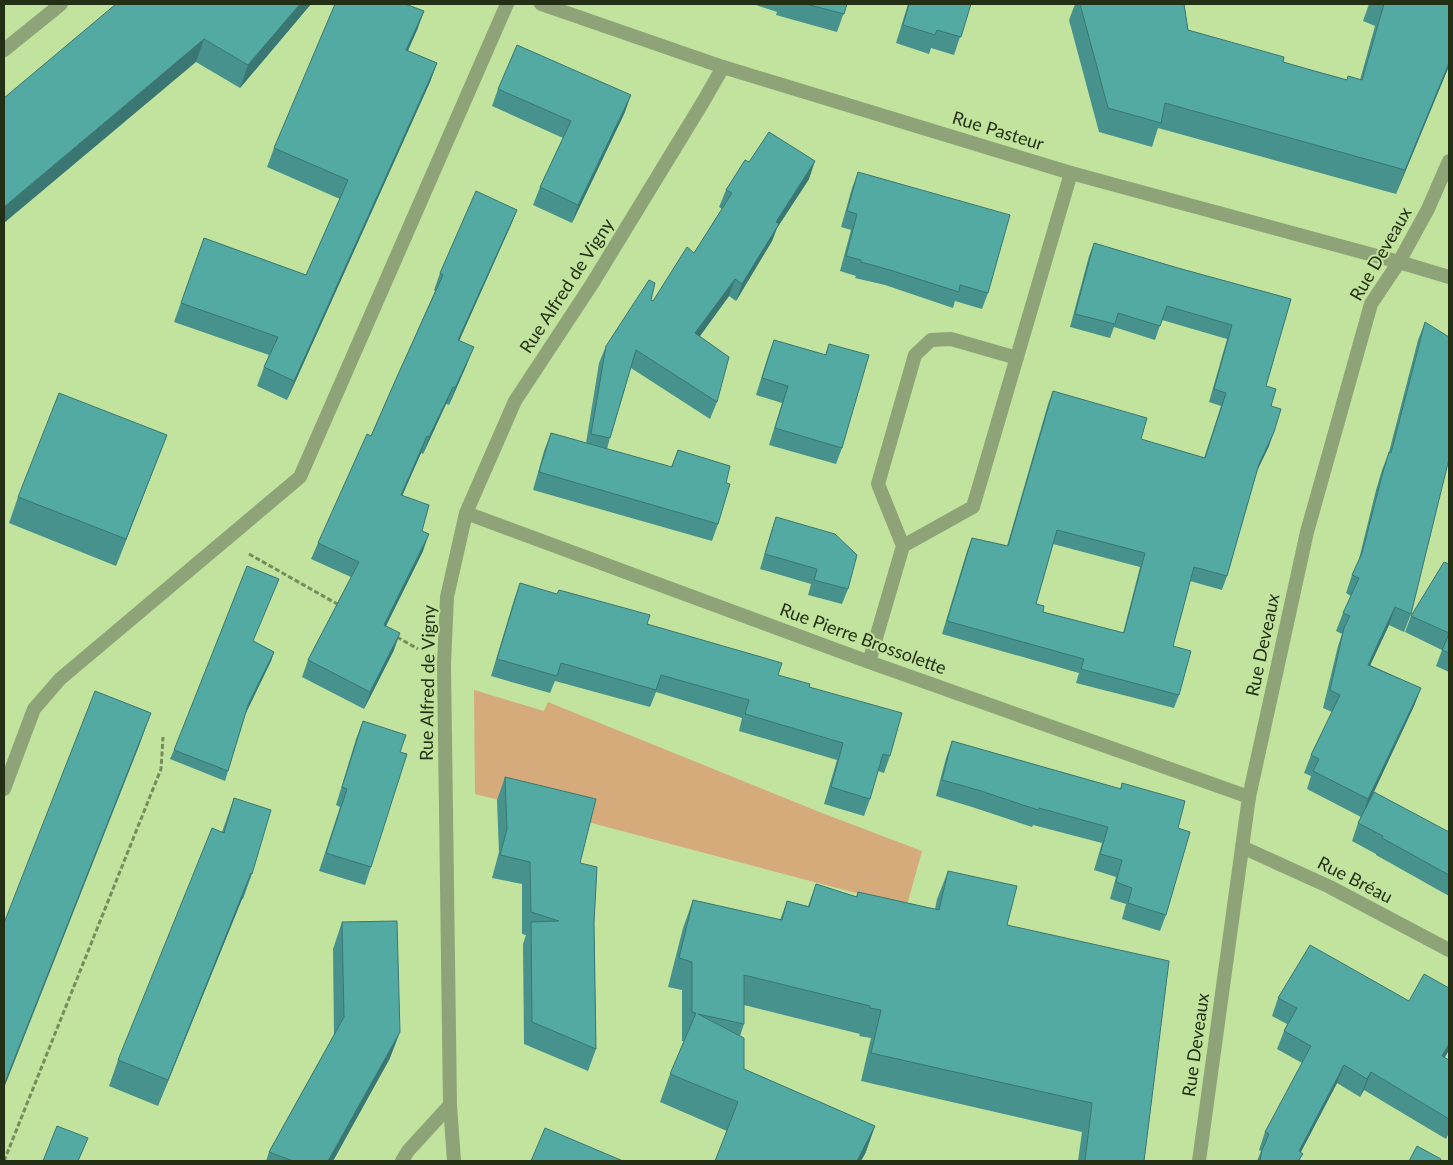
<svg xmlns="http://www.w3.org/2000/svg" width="1453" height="1165" font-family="Lato,sans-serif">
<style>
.green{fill:#d5ab7c}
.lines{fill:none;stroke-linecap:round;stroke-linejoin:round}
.path{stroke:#758c5c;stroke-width:3;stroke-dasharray:5 2.5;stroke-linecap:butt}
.service{stroke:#8fa378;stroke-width:14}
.minor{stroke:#8fa378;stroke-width:14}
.tertiary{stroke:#8fa378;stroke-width:14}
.wall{fill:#47928c;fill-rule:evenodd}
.shaded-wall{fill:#3a7772}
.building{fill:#53aaa3;stroke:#3a7772;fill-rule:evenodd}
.labels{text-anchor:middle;stroke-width:4;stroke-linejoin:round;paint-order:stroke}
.street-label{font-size:18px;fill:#243015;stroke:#c2e39e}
</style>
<rect width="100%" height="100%" fill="#c2e39e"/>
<!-- green -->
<path class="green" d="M 474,690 L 544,711 L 548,702 L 822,813 L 922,851 L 907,905 L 867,896 L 588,822 L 475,794 Z"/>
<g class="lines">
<!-- path -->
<path class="path" d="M 249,554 L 339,605
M 397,637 L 418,649
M 4,1161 L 161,769 L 163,737"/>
<!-- service -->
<path class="service" d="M 4,789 L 34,709 L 60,679 L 300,477 L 507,4"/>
<!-- minor -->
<path class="minor" d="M 4,50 L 61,4
M 1399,262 L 1428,209 L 1449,161
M 466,513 L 869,662 L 1249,797
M 903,546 L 878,484 L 915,355 L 931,340 L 951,339 L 1017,358
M 869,662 L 903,546 L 973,507 L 1071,173
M 1242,847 L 1330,887 L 1449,950
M 402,1161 L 408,1151 L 450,1105
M 454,1161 L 450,1105 L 444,664 L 447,597 L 466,513 L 515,401 L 592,284 L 703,102 L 723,67"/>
<!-- tertiary -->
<path class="tertiary" d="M 541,4 L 723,67 L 1071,173 L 1399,262 L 1449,277
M 1199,1161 L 1249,797 L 1307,532 L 1371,304 L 1399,262"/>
</g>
<!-- wall -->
<path class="wall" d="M 311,4 L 240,88 L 196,62 L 4,98 Z
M 753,4 L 847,4 L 837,32 L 776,15 L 777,12 Z
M 908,4 L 971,4 L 954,55 L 931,48 L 929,54 L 896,43 Z
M 1075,4 L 1184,4 L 1188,30 L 1283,62 L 1346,80 L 1360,80 L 1375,26 L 1363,21 L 1369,4 L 1449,4 L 1449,66 L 1396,194 L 1158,128 L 1152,147 L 1099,132 L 1069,20 Z
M 424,11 L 417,30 L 408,51 L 437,63 L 430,82 L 287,400 L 257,386 L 264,367 L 269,355 L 174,322 L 204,238 L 306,275 L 340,199 L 267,167 L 274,148 Z
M 498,89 L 625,112 L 572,223 L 533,205 L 540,187 L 563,138 L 492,106 Z
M 749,162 L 809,179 L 777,228 L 772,241 L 736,301 L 729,296 L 700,336 L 717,402 L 710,419 L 631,368 L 610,438 L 607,449 L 671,467 L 678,450 L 726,483 L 718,524 L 712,541 L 533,490 L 544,451 L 551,433 L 586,443 L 599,363 L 606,346 L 651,300 L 653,301 L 694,253 L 722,209 L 719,207 L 726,190 Z
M 858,172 L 988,293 L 982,309 L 955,301 L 953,308 L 885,285 L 855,278 L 856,276 L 840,271 L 851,230 L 841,227 L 852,188 Z
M 517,210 L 510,227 L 459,340 L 467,364 L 449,405 L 446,404 L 423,454 L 421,453 L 402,496 L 422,531 L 423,551 L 386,626 L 394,650 L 364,709 L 302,677 L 308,660 L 351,577 L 311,559 L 318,543 L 371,436 L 435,291 L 434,290 L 440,273 Z
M 1094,243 L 1178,268 L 1291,299 L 1266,386 L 1271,406 L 1269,446 L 1257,471 L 1227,576 L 1222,590 L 1190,581 L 1173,646 L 1179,695 L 1174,708 L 1076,683 L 1079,673 L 942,634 L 967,551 L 972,538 L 1007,546 L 1048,404 L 1053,391 L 1141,439 L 1204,458 L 1221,406 L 1209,402 L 1227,339 L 1162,320 L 1155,340 L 1114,327 L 1110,338 L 1070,327 L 1089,256 ZM 1053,544 L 1140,567 L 1123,633 L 1043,612 L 1036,604 Z
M 1425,322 L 1411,614 L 1404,632 L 1389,625 L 1370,665 L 1421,688 L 1414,706 L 1367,807 L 1449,832 L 1449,896 L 1376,855 L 1376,854 L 1352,841 L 1358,823 L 1361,817 L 1307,789 L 1311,776 L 1304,773 L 1311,755 L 1332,712 L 1323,708 L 1338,646 L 1342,634 L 1336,631 L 1343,613 L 1351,596 L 1346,593 L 1352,575 L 1358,563 L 1376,490 L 1382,470 L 1389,452 L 1418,340 Z
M 774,340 L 825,355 L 829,344 L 842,448 L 836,464 L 769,445 L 782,403 L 756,395 L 768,356 Z
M 167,435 L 116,566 L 9,523 L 18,497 Z
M 776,517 L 848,589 L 842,604 L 808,595 L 811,584 L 760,569 L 771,532 Z
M 1449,564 L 1449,672 L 1436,666 L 1442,650 L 1405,632 L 1411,616 Z
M 520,583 L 647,624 L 809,687 L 890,756 L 884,773 L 878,771 L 870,799 L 864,816 L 824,804 L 837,760 L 739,731 L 742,718 L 656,692 L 650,707 L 555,681 L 550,693 L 491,676 L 514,600 Z
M 254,641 L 274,652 L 271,661 L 246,712 L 225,781 L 170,759 L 174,750 Z
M 363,721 L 400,752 L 371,867 L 365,885 L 319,871 L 340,807 L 336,805 L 356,739 Z
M 952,741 L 1120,789 L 1122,783 L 1178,828 L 1166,915 L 1160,931 L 1122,919 L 1126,904 L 1110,899 L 1116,877 L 1094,870 L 1102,843 L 1033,825 L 1032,827 L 972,807 L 936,796 L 946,758 Z
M 505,777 L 580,863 L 594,923 L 596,1049 L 588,1071 L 524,1044 L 523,944 L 526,935 L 522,934 L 522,884 L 492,878 L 499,852 L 497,800 Z
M 234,798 L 252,874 L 243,899 L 242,899 L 158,1106 L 109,1086 L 118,1060 L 222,832 Z
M 948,871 L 1007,925 L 1144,1161 L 1078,1161 L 1082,1132 L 861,1081 L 871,1038 L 859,1036 L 860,1034 L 744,1005 L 744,1024 L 740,1036 L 744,1069 L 875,1126 L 865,1154 L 727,1131 L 660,1102 L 670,1074 L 684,1041 L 682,1041 L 682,990 L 668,987 L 683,928 L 693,900 L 780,920 L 787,901 L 808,906 L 816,884 L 856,897 L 858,892 L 935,909 L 937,899 Z
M 342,922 L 390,1058 L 333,1161 L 266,1161 L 269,1152 L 334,1035 L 333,949 Z
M 1278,998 L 1445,1058 L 1449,1060 L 1449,1133 L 1446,1139 L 1364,1090 L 1360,1097 L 1337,1083 L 1301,1152 L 1300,1161 L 1257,1161 L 1261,1151 L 1259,1150 L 1265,1132 L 1302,1063 L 1277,1049 L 1284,1031 L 1287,1024 L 1272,1016 Z"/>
<!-- shaded-wall -->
<path class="shaded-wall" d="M 300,4 L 311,4 L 240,88 L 248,65 Z
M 424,11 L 417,30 L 399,69 L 406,50 Z
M 204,39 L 196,62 L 4,223 L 4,207 Z
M 437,63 L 430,82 L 287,400 L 294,381 Z
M 1449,63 L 1449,66 L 1396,194 L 1405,170 Z
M 631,95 L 625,112 L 572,223 L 578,205 Z
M 815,161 L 809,179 L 777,228 L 772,241 L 736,301 L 742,284 L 776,222 Z
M 517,210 L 510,227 L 452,357 L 458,340 Z
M 735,279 L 729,296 L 689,351 L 695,333 Z
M 474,347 L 467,364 L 449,405 L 455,388 Z
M 453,387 L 446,404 L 423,454 L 429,437 Z
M 1274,432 L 1269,446 L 1254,477 L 1259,464 Z
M 167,435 L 157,461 L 116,566 L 126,539 Z
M 427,436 L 421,453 L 395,512 L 401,495 Z
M 429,534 L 423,551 L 378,642 L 384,625 Z
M 1395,607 L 1389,625 L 1362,683 L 1368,665 Z
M 400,633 L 394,650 L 364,709 L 370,692 Z
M 274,652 L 271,661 L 245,715 L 248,705 Z
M 1421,688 L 1414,706 L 1362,817 L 1368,799 Z
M 151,713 L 139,746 L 4,1088 L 4,1085 Z
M 251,873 L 242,899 L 158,1106 L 168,1080 Z
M 400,1032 L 390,1058 L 333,1161 L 328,1161 Z
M 1449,1044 L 1449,1050 L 1436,1074 L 1442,1056 Z
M 1344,1065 L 1337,1083 L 1296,1161 L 1299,1151 Z
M 1371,1072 L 1364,1090 L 1360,1097 L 1367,1079 Z
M 875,1126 L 865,1154 L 861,1161 L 857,1161 Z"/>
<!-- building -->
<path class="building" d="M 116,4 L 300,4 L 248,65 L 204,39 L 4,207 L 4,98 Z
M 335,4 L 405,4 L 424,11 L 406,50 L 437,63 L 294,381 L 264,367 L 278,337 L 181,303 L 204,238 L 306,275 L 348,180 L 274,148 Z
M 806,4 L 847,4 L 844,14 Z
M 909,4 L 971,4 L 961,37 L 937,30 L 935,35 L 903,25 Z
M 1080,4 L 1184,4 L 1188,30 L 1284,57 L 1283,62 L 1311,70 L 1347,80 L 1348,76 L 1362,80 L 1384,4 L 1449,4 L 1449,63 L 1405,170 L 1165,103 L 1161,123 L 1108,108 Z
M 517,45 L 631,95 L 578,205 L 540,187 L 571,121 L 498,89 Z
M 769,132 L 815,161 L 776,222 L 779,224 L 742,284 L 735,279 L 695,333 L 729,357 L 717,402 L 636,350 L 610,438 L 591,434 L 606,346 L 649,280 L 655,283 L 651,300 L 653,301 L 687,247 L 694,253 L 732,193 L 726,190 L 745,160 L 749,162 Z
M 858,172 L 1010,215 L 988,293 L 960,285 L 959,292 L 890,270 L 861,262 L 861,260 L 846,256 L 857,214 L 847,211 Z
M 476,191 L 517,210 L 458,340 L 474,347 L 455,388 L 453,387 L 429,437 L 427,436 L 401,495 L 429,505 L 422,531 L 429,534 L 384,625 L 400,633 L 370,692 L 308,660 L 359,562 L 318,543 L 367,434 L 371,436 L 396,379 L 443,275 L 440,273 Z
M 1094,243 L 1178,268 L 1291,299 L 1266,386 L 1276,389 L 1271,406 L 1281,409 L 1274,432 L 1259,464 L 1227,576 L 1194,567 L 1173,646 L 1191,651 L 1179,695 L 1081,669 L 1084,659 L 947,621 L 972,538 L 1008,546 L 1053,391 L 1147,418 L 1141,439 L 1205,458 L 1226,393 L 1214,389 L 1232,325 L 1167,306 L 1160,326 L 1118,313 L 1115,324 L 1075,314 ZM 1057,530 L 1145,553 L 1124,633 L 1043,612 L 1044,606 L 1036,604 Z
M 1425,322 L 1449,337 L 1449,459 L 1411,614 L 1395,607 L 1368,665 L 1421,688 L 1368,799 L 1313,771 L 1319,759 L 1311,755 L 1340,695 L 1330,690 L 1344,628 L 1350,616 L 1343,613 L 1359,578 L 1352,575 L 1362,553 L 1383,472 L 1389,452 L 1391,453 Z
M 774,340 L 826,355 L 829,344 L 869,355 L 842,448 L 775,428 L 788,386 L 762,378 Z
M 59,393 L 167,435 L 126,539 L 18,497 Z
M 551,433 L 672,467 L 678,450 L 730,466 L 726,483 L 730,484 L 718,524 L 539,472 Z
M 776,517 L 835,534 L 857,555 L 848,589 L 814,580 L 817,569 L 765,554 Z
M 1444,562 L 1449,564 L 1449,633 L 1411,616 Z
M 247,566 L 279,579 L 253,641 L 274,652 L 248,705 L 228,771 L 174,750 Z
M 520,583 L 557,594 L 559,590 L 650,615 L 647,624 L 782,663 L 778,675 L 810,684 L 809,687 L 902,713 L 890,756 L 883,754 L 870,799 L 831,787 L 843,743 L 745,714 L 749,700 L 661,675 L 656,690 L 561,663 L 557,676 L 497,659 Z
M 1449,634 L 1449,653 L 1442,650 Z
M 95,691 L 151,713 L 4,1085 L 4,923 Z
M 363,721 L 406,735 L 400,752 L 407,754 L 371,867 L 326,853 L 347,789 L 342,787 Z
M 952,741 L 1121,789 L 1122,783 L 1185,801 L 1178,828 L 1190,832 L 1166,915 L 1128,903 L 1132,888 L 1116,882 L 1122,860 L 1100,854 L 1108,827 L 1039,808 L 1038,810 L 978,790 L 942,780 Z
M 505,777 L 596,799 L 580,863 L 597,867 L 594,923 L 596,1049 L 532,1022 L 531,922 L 559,921 L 531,912 L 530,862 L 500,855 L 507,829 Z
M 1374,792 L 1449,832 L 1449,875 L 1382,838 L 1383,836 L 1358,823 Z
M 234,798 L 271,810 L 252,874 L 251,873 L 168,1080 L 118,1060 L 212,828 L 224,833 Z
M 948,871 L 1017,886 L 1007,925 L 1169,961 L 1144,1161 L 1085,1161 L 1092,1103 L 871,1053 L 881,1010 L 870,1008 L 870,1006 L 744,975 L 744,1024 L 698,1014 L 744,1038 L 744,1069 L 875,1126 L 857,1161 L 715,1161 L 738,1102 L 670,1074 L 696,1013 L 692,1012 L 692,962 L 679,958 L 693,900 L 782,920 L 787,901 L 809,907 L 816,884 L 857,897 L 858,892 L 939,910 Z
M 397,921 L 400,1032 L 328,1161 L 293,1161 L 269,1152 L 344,1017 L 342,922 Z
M 1310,945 L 1409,1001 L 1424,974 L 1449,988 L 1449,1044 L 1442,1056 L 1449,1060 L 1449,1119 L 1371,1072 L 1367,1079 L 1344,1065 L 1299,1151 L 1303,1154 L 1298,1161 L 1260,1161 L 1262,1150 L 1269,1134 L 1265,1132 L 1311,1046 L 1284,1031 L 1297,1008 L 1278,998 Z
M 57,1126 L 88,1138 L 78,1161 L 43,1161 Z
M 545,1128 L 623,1161 L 531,1161 Z
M 1417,1146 L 1441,1159 L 1440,1161 L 1409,1161 Z"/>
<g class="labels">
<!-- street labels -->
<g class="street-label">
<text transform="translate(998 131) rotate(17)" y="6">Rue Pasteur</text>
<text transform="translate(1381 254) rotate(-60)" y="6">Rue Deveaux</text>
<text transform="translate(567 286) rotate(-57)" y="6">Rue Alfred de Vigny</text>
<text transform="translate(863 639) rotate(20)" y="6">Rue Pierre Brossolette</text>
<text transform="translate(1263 645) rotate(-78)" y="6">Rue Deveaux</text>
<text transform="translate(428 683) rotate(-89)" y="6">Rue Alfred de Vigny</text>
<text transform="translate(1355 880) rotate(27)" y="6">Rue Bréau</text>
<text transform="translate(1196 1045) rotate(-82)" y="6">Rue Deveaux</text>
</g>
</g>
<!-- border -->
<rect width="1453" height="1165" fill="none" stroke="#243015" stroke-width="10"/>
</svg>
